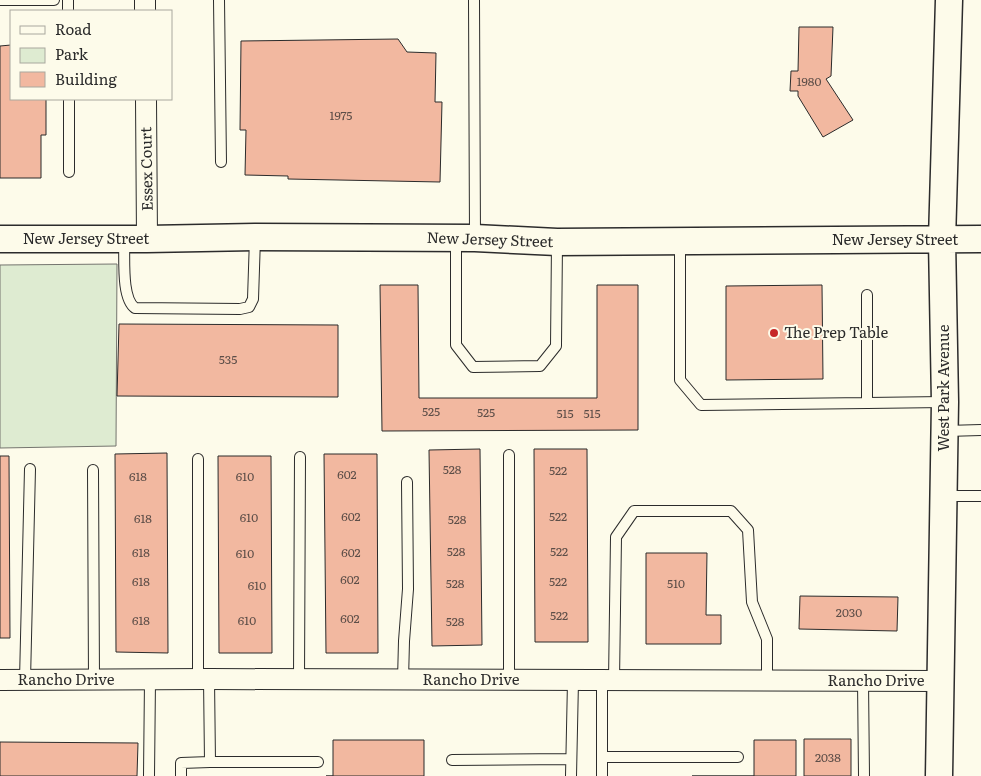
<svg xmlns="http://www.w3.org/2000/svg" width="981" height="776" font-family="Literata,serif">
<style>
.green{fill:#deebd1;stroke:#74746e}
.building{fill:#f2b8a0;stroke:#2b2b2b}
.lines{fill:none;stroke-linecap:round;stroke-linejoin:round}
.service-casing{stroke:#2b2b2b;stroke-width:12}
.minor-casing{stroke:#2b2b2b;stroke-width:22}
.tertiary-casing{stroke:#2b2b2b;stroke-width:29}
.service{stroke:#fdfbea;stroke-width:10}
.minor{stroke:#fdfbea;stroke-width:20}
.tertiary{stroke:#fdfbea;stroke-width:26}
.poi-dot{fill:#c62828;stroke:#fdfbea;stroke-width:2}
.labels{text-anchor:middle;stroke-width:4;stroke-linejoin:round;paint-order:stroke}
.number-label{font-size:12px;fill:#5d4e48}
.street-label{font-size:15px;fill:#2b2b2b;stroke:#fdfbea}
.poi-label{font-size:15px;fill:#2b2b2b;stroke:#fdfbea;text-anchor:start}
</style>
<rect width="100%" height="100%" fill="#fdfbea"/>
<!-- green -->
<path class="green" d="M 117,264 L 116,446 L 0,448 L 0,265 Z"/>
<!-- building -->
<path class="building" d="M 799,27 L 833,27 L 831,76 L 826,79 L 853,120 L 823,137 L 798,96 L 798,91 L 790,91 L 791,71 L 798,71 Z
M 398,39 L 407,52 L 436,53 L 435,102 L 442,102 L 440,182 L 288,179 L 288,176 L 245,175 L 246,130 L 240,130 L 241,41 Z
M 11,45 L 11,99 L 46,99 L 46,135 L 41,135 L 41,178 L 0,178 L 0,46 Z
M 380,285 L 418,285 L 419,398 L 597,398 L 597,285 L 638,285 L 638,430 L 382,431 Z
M 822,285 L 823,379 L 726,380 L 726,286 Z
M 119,324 L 338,325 L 338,397 L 117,396 Z
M 480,449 L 482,645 L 432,646 L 429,450 Z
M 534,449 L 587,449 L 588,642 L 535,642 Z
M 167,453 L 168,653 L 116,652 L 115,454 Z
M 324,454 L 377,454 L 378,653 L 326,653 Z
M 0,456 L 9,456 L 10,638 L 0,638 Z
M 218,456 L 271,456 L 272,653 L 219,653 Z
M 646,553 L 707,553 L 706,615 L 721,615 L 721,644 L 646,644 Z
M 800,596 L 898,597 L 897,631 L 799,629 Z
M 804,739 L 851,739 L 851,776 L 804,776 Z
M 333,740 L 424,740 L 424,776 L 326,776 L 333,776 Z
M 754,740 L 796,740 L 796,776 L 692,776 L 754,776 Z
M 0,742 L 138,743 L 137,776 L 0,776 Z"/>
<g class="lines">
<!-- service casing -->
<g class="service-casing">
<path id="service" d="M 0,0 L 54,0
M 68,0 L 68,11
M 219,0 L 221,162
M 474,0 L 475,237
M 69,99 L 69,172
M 456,238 L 456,345 L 473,367 L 540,366 L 556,346 L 557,243
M 124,240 C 125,257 121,298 135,308 L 240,309 L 249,307 L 253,299 L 255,238
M 680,242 L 680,380 L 701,405 L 867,403
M 867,295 L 867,403 L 944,402
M 946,431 L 981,430
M 509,455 L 509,681
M 93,470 L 94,680
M 944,496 L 981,496
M 198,679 L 198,459
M 209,679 L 210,762 L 318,762
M 25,680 L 30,469
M 299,680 L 300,457
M 403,680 L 404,641 L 408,589 L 407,482
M 602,681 L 602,757 L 738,757
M 614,681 L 616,537 L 634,511 L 731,511 L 748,530 L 752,602 L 767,639 L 767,681
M 863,681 L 864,776
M 452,760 L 571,759
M 149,776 L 150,680
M 181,776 L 181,763 L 210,762
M 571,776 L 573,681
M 602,776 L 602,757"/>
</g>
<!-- minor casing -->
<g class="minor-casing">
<path id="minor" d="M 145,0 L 145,11
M 146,99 L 147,239
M 0,680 L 209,679 L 941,681"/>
</g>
<!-- tertiary casing -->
<g class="tertiary-casing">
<path id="tertiary" d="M 0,239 L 147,239 L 255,237 L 475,238 L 557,242 L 981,239
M 939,776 L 945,402 L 942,240 L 949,0"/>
</g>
<!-- service -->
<use href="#service" class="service"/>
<!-- minor -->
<use href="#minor" class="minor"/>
<!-- tertiary -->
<use href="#tertiary" class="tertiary"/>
</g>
<!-- markers -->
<circle class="poi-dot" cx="774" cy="333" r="5"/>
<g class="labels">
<!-- number labels -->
<g class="number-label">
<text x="809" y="86">1980</text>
<text x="341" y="120">1975</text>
<text x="228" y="364">535</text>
<text x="431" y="416">525</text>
<text x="486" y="417">525</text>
<text x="565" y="418">515</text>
<text x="592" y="418">515</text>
<text x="452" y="474">528</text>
<text x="558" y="475">522</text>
<text x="347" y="479">602</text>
<text x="138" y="481">618</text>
<text x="245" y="481">610</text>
<text x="351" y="521">602</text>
<text x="558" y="521">522</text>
<text x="249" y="522">610</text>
<text x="143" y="523">618</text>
<text x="457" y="524">528</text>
<text x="456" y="556">528</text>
<text x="559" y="556">522</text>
<text x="141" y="557">618</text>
<text x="351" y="557">602</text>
<text x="245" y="558">610</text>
<text x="350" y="584">602</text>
<text x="141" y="586">618</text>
<text x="558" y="586">522</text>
<text x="455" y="588">528</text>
<text x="676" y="588">510</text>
<text x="257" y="590">610</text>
<text x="849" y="617">2030</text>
<text x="559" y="620">522</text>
<text x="350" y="623">602</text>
<text x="141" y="625">618</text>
<text x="247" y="625">610</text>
<text x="455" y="626">528</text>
<text x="828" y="762">2038</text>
</g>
<!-- street labels -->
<g class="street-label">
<text transform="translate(147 169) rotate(-91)" y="5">Essex Court</text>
<text x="86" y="244">New Jersey Street</text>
<text transform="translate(490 240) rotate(2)" y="5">New Jersey Street</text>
<text x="895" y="245">New Jersey Street</text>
<text transform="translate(944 388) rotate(-90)" y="5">West Park Avenue</text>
<text x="66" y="685">Rancho Drive</text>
<text x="471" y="685">Rancho Drive</text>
<text x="876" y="686">Rancho Drive</text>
</g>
<!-- poi labels -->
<g class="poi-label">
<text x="784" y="338">The Prep Table</text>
</g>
</g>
<!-- legend -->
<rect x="10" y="10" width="162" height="90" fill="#fdfbea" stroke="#a9a89e"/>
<rect x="20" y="26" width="25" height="8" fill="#fdfbea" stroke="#a9a89e"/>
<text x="55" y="35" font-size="15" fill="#2b2b2b">Road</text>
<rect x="20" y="48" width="25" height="15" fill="#deebd1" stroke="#a9a89e"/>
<text x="55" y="60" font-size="15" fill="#2b2b2b">Park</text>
<rect x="20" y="72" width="25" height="15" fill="#f2b8a0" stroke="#a9a89e"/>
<text x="55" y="85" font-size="15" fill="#2b2b2b">Building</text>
</svg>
